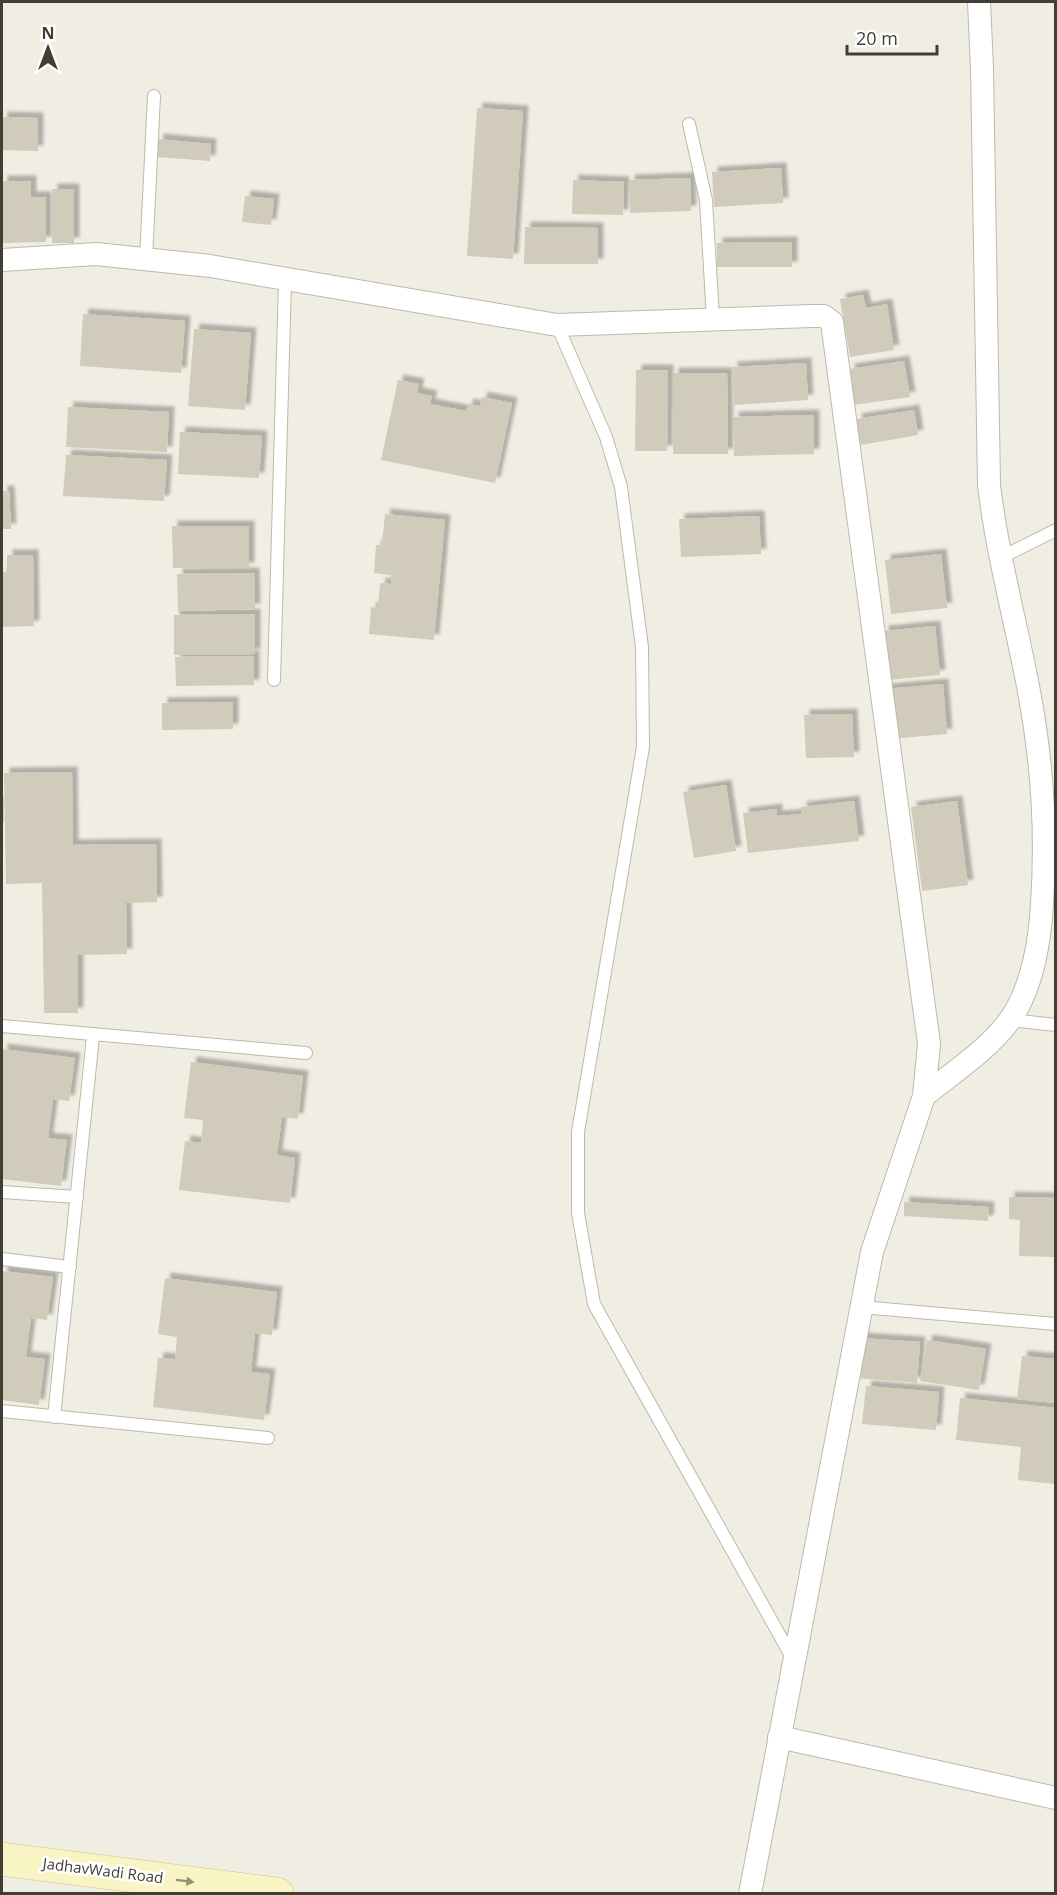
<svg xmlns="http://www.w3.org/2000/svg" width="1057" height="1895" font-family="'Open Sans',sans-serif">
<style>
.building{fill:#d0cbba;filter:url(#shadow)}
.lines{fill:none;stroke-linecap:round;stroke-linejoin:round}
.lane-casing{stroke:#bdb9aa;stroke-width:14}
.street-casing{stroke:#bdb9aa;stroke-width:24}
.secondary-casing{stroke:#ccc596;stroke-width:34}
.lane{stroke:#fff;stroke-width:12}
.street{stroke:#fff;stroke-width:22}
.secondary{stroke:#f9f4c4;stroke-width:33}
.oneway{fill:#949075}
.labels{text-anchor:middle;stroke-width:5;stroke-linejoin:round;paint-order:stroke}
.street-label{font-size:15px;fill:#413e34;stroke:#fff}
</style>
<defs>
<filter id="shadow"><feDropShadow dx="5.5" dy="-5.5" stdDeviation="1.5" flood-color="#0004"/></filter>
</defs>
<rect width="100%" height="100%" fill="#f0eee3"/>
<!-- building -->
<path class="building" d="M 477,108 L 523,111 L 513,259 L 467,256 Z
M 2,117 L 38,118 L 38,151 L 2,150 Z
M 158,139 L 211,144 L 210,161 L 157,157 Z
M 781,168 L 783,203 L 714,207 L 712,172 Z
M 690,178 L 691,211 L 630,213 L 629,180 Z
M 573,180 L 624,182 L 623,215 L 572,214 Z
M 2,181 L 31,181 L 31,197 L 46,197 L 46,242 L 2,243 Z
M 52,189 L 74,189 L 74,243 L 52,243 Z
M 245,196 L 274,199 L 271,225 L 242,222 Z
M 525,227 L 598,228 L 598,264 L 524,264 Z
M 792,242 L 792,267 L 717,267 L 717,243 Z
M 863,295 L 866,308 L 887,304 L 894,350 L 850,357 L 840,299 Z
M 83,314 L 185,321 L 181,373 L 80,366 Z
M 194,329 L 251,333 L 245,410 L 188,406 Z
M 904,361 L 910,397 L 854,405 L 849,369 Z
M 806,363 L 808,400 L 734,405 L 732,367 Z
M 636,370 L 668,370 L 667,451 L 635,451 Z
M 673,373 L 727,373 L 728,454 L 673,454 Z
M 398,380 L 419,384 L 417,393 L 432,396 L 430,404 L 466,411 L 468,404 L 480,406 L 482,397 L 512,403 L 495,483 L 381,460 Z
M 68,407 L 169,412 L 167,452 L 66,447 Z
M 914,410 L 918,435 L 861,445 L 856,419 Z
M 814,415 L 814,454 L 734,456 L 733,417 Z
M 180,432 L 262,436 L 259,478 L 178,474 Z
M 66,455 L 167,460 L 164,501 L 63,496 Z
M 2,491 L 9,491 L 11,529 L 2,529 Z
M 385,514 L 445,520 L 434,640 L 369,634 L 371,607 L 378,608 L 380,583 L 391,584 L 391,575 L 374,573 L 376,545 L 382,545 Z
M 759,516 L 761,554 L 681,557 L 679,519 Z
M 172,526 L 249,526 L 249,568 L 173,568 Z
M 941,554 L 947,608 L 891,614 L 885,560 Z
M 7,555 L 33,555 L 34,626 L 2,627 L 2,572 L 7,572 Z
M 254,573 L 255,609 L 178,611 L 177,574 Z
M 255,614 L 255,654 L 174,655 L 174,615 Z
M 935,626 L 940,675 L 888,680 L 883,631 Z
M 254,656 L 254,685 L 176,686 L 175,657 Z
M 943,684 L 947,734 L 890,739 L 885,689 Z
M 233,702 L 233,729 L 162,730 L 162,703 Z
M 852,714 L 854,757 L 806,758 L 804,715 Z
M 72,772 L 73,845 L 156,844 L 157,902 L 126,903 L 127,954 L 78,955 L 78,1013 L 44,1013 L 42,883 L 6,884 L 4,773 Z
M 726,785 L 736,851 L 694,858 L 683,792 Z
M 2,797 L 4,797 L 4,822 L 2,822 Z
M 854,801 L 859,841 L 748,853 L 743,813 L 777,809 L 777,816 L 802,814 L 801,807 Z
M 957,801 L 968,885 L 922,891 L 911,807 Z
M 2,1049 L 75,1058 L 69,1101 L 53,1099 L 48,1138 L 67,1140 L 61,1186 L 2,1179 Z
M 191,1062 L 303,1076 L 298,1119 L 282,1117 L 277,1155 L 295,1158 L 290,1203 L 179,1190 L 185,1141 L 201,1143 L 203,1120 L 184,1118 Z
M 1009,1197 L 1056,1198 L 1056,1257 L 1019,1256 L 1020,1220 L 1009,1219 Z
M 904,1202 L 989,1207 L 988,1221 L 904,1216 Z
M 2,1271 L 53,1277 L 47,1320 L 31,1318 L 26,1357 L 45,1359 L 39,1405 L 2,1400 Z
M 165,1278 L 277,1292 L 272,1335 L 255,1333 L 251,1372 L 270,1374 L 264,1420 L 153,1407 L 158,1358 L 175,1359 L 177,1337 L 158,1334 Z
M 860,1338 L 920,1342 L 917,1383 L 857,1378 Z
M 927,1340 L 986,1349 L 979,1390 L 920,1381 Z
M 1022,1356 L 1056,1359 L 1056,1403 L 1017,1399 Z
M 866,1386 L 939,1392 L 936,1430 L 862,1424 Z
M 960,1398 L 1056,1408 L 1054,1484 L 1018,1480 L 1021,1447 L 956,1440 Z"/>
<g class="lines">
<!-- lane casing -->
<g class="lane-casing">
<path id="lane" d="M 689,124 L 706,200 L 713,319
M 146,259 L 154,96
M 557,325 L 606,437 L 621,487 L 642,647 L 643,747 L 578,1132 L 578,1213 L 594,1304 L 793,1659
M 1000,558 L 1056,530
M 274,680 L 285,280
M 1010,1020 L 1056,1025
M 2,1026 L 306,1053
M 2,1192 L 77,1197
M 2,1259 L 70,1267
M 861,1307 L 1056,1324
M 2,1411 L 268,1438
M 54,1417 L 93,1036"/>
</g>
<!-- street casing -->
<g class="street-casing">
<path id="street" d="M 2,260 L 96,254 L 210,266 L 557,325 L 811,316 L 824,316 L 832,322 L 929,1044 L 924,1096 L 872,1252 L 750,1894
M 924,1096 C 952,1073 988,1050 1009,1021 C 1032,990 1040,941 1042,904 C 1047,831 1042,758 1028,686 C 1015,619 997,553 989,485 L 982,68 L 979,2
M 779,1737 L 1056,1798"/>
</g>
<!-- secondary casing -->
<g class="secondary-casing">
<path id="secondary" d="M 2,1859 L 277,1894"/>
</g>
<!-- lane -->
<use href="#lane" class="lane"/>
<!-- street -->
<use href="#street" class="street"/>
<!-- secondary -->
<use href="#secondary" class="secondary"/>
</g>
<!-- one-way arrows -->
<defs><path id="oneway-solid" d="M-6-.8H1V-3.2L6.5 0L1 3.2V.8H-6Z" transform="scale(1.5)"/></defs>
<use class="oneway" href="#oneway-solid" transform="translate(185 1881) rotate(7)"/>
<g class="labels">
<!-- street labels -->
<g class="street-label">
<text transform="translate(103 1871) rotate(7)" y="5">JadhavWadi Road</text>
</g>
</g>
<!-- border -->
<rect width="1057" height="1895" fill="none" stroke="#413e34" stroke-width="6"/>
<!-- north arrow -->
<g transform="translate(48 48)" stroke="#ffffff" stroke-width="4.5" paint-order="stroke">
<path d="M0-4.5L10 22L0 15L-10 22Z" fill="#413e34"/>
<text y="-9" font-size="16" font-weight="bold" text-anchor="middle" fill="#413e34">N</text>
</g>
<!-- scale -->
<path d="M847 45v9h90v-9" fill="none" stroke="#413e34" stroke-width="3"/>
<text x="856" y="45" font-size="18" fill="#413e34" stroke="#ffffff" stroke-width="4.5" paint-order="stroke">20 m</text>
</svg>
